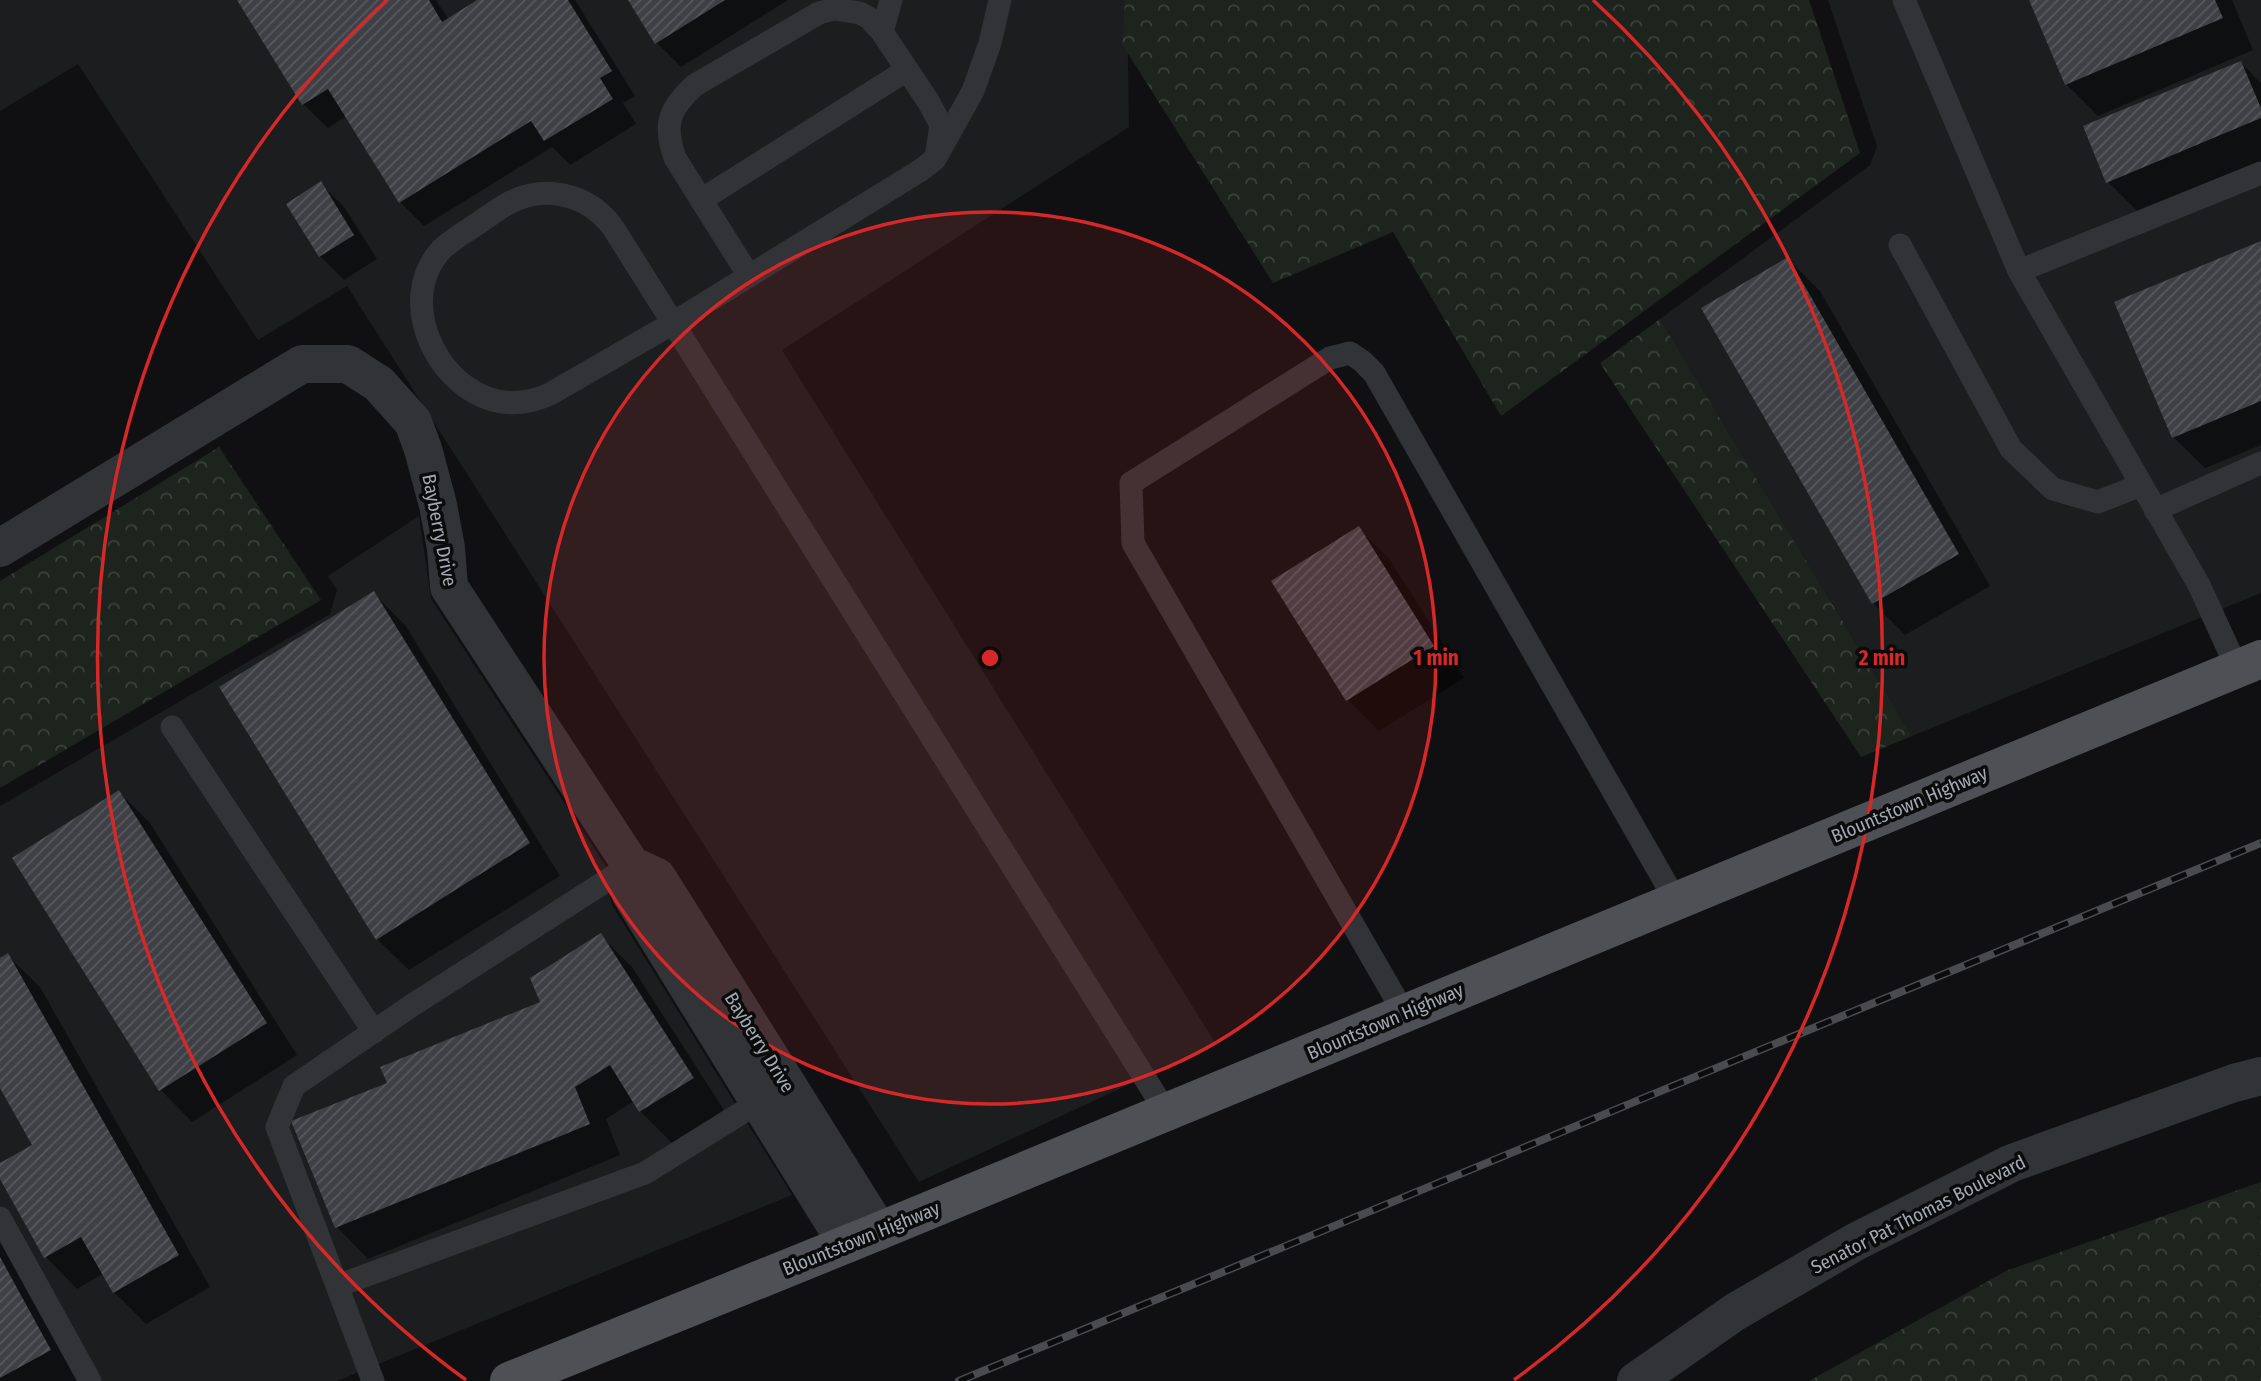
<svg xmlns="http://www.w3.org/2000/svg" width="2261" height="1381" font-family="'Fira Sans Condensed',sans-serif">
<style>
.built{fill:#1c1d1e}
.forest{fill:url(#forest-crowns)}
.shadow{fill:#0007}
.building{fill:url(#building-hatch)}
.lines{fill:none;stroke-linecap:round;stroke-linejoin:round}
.service{stroke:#313336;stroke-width:23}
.minor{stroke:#313336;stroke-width:38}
.primary{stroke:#4e5055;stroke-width:38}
.rail-casing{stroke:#494b4f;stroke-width:8}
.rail{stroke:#0b0b0c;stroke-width:5;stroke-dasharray:16;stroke-linecap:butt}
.ring{fill:none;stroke:#d62828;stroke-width:3.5}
.labels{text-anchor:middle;stroke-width:7;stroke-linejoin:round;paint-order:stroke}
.street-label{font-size:19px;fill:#a2a9b2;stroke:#0b0b0c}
.centre{fill:#d62828;stroke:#0b0b0c;stroke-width:3.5}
.ring-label{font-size:21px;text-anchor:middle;font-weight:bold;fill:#d62828;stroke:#0b0b0c;stroke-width:7;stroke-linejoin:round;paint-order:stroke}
</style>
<defs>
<pattern id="forest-crowns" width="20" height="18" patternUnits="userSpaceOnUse" patternTransform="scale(1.75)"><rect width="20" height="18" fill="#1d241d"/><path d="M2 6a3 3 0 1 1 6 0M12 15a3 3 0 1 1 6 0" fill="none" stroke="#3b413b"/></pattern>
<pattern id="building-hatch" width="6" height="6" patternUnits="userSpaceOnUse" patternTransform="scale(1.75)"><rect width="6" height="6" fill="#3f4045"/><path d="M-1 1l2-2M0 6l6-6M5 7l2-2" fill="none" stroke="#58595d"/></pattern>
</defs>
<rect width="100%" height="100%" fill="#101012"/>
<!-- built -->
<path class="built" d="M 0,0 L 1127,0 L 1129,127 L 782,350 L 1216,1044 L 919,1182 L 347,286 L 258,340 L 78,64 L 0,111 Z
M 1828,0 L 2261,0 L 2261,593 L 1912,736 L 1660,319 L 1870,165 L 1877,146 Z
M 419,516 L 431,599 L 607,868 L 610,879 L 610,895 L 612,905 L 792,1195 L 337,1381 L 0,1381 L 0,806 L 330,614 L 337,590 L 328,576 Z"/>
<!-- forest -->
<path class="forest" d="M 1125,0 L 1809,0 L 1860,153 L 1501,416 L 1393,232 L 1273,283 L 1122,44 Z
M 1660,319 L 1912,736 L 1861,757 L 1600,363 Z
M 219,447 L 321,600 L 0,788 L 0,581 Z
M 2261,1182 L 2261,1381 L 1809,1381 L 2008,1270 Z"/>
<!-- shadow -->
<path class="shadow" d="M 239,0 L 436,0 L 449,20 L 480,0 L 575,0 L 635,96 L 623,103 L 636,124 L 570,165 L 552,147 L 424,226 L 400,202 L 347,116 L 328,128 L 303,104 Z
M 630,0 L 788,0 L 681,67 L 656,42 Z
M 2031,0 L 2232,0 L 2253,50 L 2098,116 L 2066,84 Z
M 2241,63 L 2261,83 L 2261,163 L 2139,213 L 2108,182 Z
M 321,184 L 345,208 L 377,259 L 344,280 L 320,256 Z
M 2261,243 L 2261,445 L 2205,468 L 2173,437 Z
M 1788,259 L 1820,291 L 1990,586 L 1905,635 L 1873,603 Z
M 1358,528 L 1390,560 L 1464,678 L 1379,731 L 1348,700 Z
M 373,593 L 405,625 L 560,876 L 409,970 L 377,939 Z
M 119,792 L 150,823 L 297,1055 L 192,1122 L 161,1090 L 14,858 Z
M 600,935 L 632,967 L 724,1110 L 672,1143 L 640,1111 L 634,1101 L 606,1119 L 620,1155 L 368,1259 L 337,1227 L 389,1084 L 542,1003 Z
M 8,956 L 40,987 L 210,1287 L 146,1324 L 114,1292 L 104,1273 L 77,1289 L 46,1257 L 0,1176 L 0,1165 L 34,1146 L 0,1085 L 0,960 Z
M 0,1234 L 81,1381 L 0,1381 Z"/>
<!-- building -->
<path class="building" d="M 237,0 L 429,0 L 442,22 L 477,0 L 568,0 L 612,71 L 600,78 L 613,99 L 544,141 L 531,121 L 399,203 L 328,89 L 302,105 Z
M 628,0 L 725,0 L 655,44 Z
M 2029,0 L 2215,0 L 2223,18 L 2065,85 Z
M 2241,61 L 2261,108 L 2261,118 L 2106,183 L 2083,126 Z
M 321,181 L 354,235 L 319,257 L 286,204 Z
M 2261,241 L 2261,401 L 2172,438 L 2114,302 Z
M 1788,257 L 1959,554 L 1872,604 L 1701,308 Z
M 1359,526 L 1434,646 L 1346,701 L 1271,581 Z
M 374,591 L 530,843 L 376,940 L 219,687 Z
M 119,790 L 267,1023 L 159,1091 L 12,858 Z
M 601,933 L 694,1078 L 639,1112 L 610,1065 L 575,1087 L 590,1124 L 335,1228 L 291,1121 L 387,1083 L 380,1067 L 540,1002 L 530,978 Z
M 8,953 L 179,1255 L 113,1293 L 81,1237 L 44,1258 L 0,1179 L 0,1163 L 32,1145 L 0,1088 L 0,958 Z
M 0,1257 L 51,1350 L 0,1378 Z"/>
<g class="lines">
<!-- service -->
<path class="service" d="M 1000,0 L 990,43 L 973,91 L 935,159 L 921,170 L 673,323 L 550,394 C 521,407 492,406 465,386 C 424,356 404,291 441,250 C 452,239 467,231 480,222 C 489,216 498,209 507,204 C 544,184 586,193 612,226 L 673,323 L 1166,1112
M 1904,0 L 2019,271 L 2199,585 L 2237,668
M 882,32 L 891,0
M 701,200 L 907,70
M 1900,245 L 2011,449 L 2053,489 L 2098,502 L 2141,485
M 2019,271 L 2261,173
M 749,276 L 675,158 C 663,124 669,109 695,85 L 819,13 L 834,9 L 860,13 L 869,18 L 882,32 L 928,101 L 941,125 L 937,151
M 2155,510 L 2261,463
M 172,727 L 374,1032
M 1404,1013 L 1133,543 L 1131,483 L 1330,358 L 1350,353 L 1362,361 L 1374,373 L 1676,901
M 0,1218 L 90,1381
M 337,1286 L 645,1173 L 759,1102
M 373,1381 L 277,1127 L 294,1086 L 411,1006 L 631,865"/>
<!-- minor -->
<path class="minor" d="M 0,548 L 302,364 L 348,364 L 379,384 L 413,422 L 423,449 L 438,505 L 446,548 L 449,587 L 631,865 L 657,877 L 879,1231
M 631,865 L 630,893 L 847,1244
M 1636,1381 L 1735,1312 L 1857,1241 L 2012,1163 L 2234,1083 L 2261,1076"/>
<!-- primary -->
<path class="primary" d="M 509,1381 L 879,1231 L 2261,659"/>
<!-- rail casing -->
<g class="rail-casing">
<path id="rail" d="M 959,1381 L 2261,843"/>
</g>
<!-- rail -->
<use href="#rail" class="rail"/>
</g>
<!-- distance rings -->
<circle cx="990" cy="658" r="446" fill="#d62828" fill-opacity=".12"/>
<g class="ring">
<circle cx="990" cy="658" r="446"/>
<path d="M466 1380A892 892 0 0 1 387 0M1593 0A892 892 0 0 1 1514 1380"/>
</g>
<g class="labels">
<!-- street labels -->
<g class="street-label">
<text transform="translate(440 530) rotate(79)" y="7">Bayberry Drive</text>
<text transform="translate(1909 804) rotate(-23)" y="7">Blountstown Highway</text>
<text transform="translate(1385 1021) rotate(-23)" y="7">Blountstown Highway</text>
<text transform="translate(760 1042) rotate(58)" y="7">Bayberry Drive</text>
<text transform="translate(1918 1214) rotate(-27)" y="7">Senator Pat Thomas Boulevard</text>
<text transform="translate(861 1238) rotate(-22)" y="7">Blountstown Highway</text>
</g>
</g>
<circle cx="990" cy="658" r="10" class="centre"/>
<g class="ring-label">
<text x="1436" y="665">1 min</text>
<text x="1882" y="665">2 min</text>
</g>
</svg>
